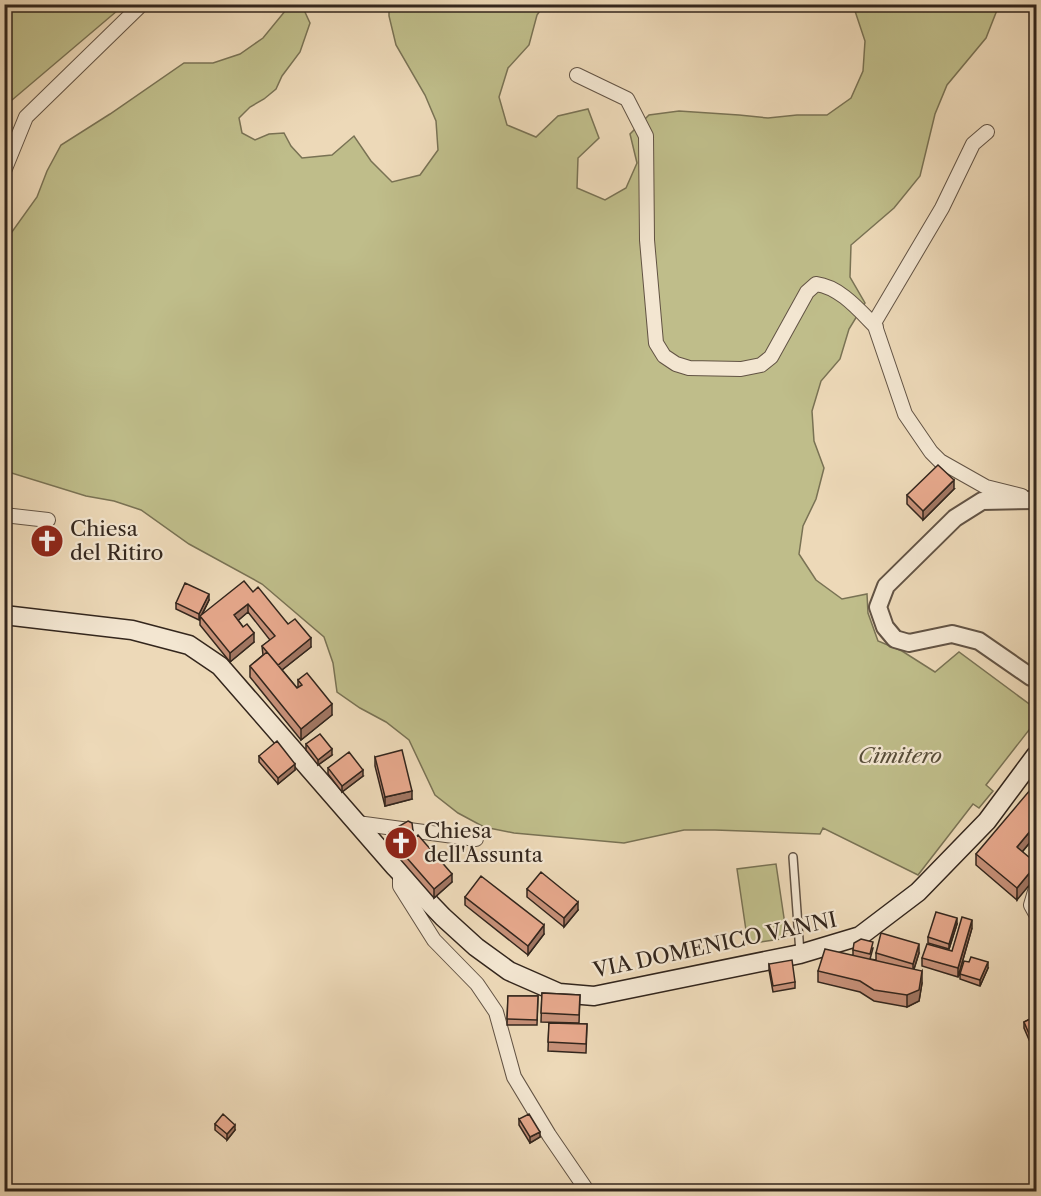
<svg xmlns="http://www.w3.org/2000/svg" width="1041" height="1196" font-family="'Libre Caslon Text',serif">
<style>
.green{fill:#bfbd8a;stroke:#797254;stroke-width:1.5}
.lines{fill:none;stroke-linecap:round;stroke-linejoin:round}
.service-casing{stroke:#625344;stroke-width:10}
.minor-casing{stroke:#625344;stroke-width:16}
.tertiary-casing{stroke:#625344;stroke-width:20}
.secondary-casing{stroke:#33261d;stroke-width:21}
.service{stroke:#f3e6d1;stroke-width:7}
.minor{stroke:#f3e6d1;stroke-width:14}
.tertiary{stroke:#f3e6d1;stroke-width:16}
.secondary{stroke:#f3e6d1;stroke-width:18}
.wall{fill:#c69078;stroke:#33261d;stroke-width:1.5}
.shaded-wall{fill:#a17662;stroke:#33261d;stroke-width:1.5}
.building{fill:#e6a88c;stroke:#33261d;stroke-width:1.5}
.labels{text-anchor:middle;stroke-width:4.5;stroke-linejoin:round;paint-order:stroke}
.poi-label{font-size:21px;fill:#33261d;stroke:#f3e6d1;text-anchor:start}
.park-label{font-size:21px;font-style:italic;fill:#564c38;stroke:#f3e6d1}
.street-label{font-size:21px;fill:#33261d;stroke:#f3e6d1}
</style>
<rect width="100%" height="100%" fill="#edd9b8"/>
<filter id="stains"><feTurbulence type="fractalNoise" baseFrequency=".00333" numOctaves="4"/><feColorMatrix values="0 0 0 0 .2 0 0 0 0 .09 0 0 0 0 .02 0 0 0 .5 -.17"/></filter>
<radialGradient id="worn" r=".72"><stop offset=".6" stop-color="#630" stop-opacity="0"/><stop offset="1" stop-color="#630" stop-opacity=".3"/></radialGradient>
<!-- green -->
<path class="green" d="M 5,4 L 124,4 L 124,5 L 5,106 Z
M 290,5 L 306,5 L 304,10 L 310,23 L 300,52 L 282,76 L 276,89 L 264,99 L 250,107 L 239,118 L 242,133 L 255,140 L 269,134 L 284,133 L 291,146 L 302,158 L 332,155 L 354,136 L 371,161 L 392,182 L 420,175 L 438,150 L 436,121 L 425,95 L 396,45 L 389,16 L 389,5 L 544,5 L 537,15 L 529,45 L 508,68 L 499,97 L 507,125 L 536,137 L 558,116 L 588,109 L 599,138 L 578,158 L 577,188 L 605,200 L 626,188 L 637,163 L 630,134 L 649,115 L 679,111 L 739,115 L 768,118 L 797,115 L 827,115 L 851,98 L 863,71 L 865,41 L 853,5 L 999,5 L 986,38 L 947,85 L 935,114 L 920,176 L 894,208 L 851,245 L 850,277 L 865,303 L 849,329 L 840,359 L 821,381 L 812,411 L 814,441 L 824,468 L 816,499 L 803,526 L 799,554 L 816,580 L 842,599 L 867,594 L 868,613 L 878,641 L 902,651 L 935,672 L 959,652 L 1036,709 L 1036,721 L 986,785 L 993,791 L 979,808 L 973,804 L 918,875 L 823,828 L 820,834 L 715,830 L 684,830 L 624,843 L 514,833 L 484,827 L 458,813 L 435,795 L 409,740 L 386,722 L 360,708 L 337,692 L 333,663 L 324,637 L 262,584 L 189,544 L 141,510 L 114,501 L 86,496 L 5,471 L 4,243 L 37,197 L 47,171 L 61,145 L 110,114 L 184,63 L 213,63 L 240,54 L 263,38 Z
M 776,864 L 787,938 L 748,944 L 737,869 Z"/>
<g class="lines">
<!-- service casing -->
<g class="service-casing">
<path id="service" d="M 793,857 L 800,953"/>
</g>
<!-- minor casing -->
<g class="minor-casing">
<path id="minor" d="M 577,75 L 627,99 L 646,136 L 647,240 L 656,343 L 664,356 L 676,364 L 689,368 L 741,369 L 761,365 L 771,357 L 807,292 L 816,284 C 840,287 859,310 876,327
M 987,132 L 973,144 L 942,208 L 874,323 L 905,414 L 931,452 L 940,461 L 986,487 L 1022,496
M 4,171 L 26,117 L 142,4
M 4,515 L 48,520
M 357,823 L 476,839
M 400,872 L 400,886 L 434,940 L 477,984 L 496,1012 L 514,1077 L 549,1135 L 588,1192
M 1036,888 L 1031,905 L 1036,914"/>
</g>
<!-- tertiary casing -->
<g class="tertiary-casing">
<path id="tertiary" d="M 1036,500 L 982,501 L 955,518 L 886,586 L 878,607 L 885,627 L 895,639 L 909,643 L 952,634 L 979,641 L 1031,677 L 1036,678"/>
</g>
<!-- secondary casing -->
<g class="secondary-casing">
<path id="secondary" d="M 4,615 L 132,630 L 189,645 L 220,666 L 395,867 L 443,917 L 476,947 L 509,971 L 559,993 L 594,996 L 800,954 L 860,936 L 918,892 L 987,821 L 1036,755"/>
</g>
<!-- service -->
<use href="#service" class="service"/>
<!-- minor -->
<use href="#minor" class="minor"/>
<!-- tertiary -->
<use href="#tertiary" class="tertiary"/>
<!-- secondary -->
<use href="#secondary" class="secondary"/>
</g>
<!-- wall -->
<path class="wall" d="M 954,489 L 923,520 L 907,504 L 907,495 Z
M 253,592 L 288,624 L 311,647 L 282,670 L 297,688 L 298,688 L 298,680 L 332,715 L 301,740 L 250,677 L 250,666 L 263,655 L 262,646 L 270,640 L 248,612 L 238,620 L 254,642 L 230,662 L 200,625 L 200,618 L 199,620 L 176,609 L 176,603 L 209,600 L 202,615 Z
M 306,744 L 332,755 L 318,765 L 306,750 Z
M 259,756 L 295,770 L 278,784 L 259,762 Z
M 375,757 L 412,799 L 385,806 L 375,766 Z
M 328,768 L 363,776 L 342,792 L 328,774 Z
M 389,832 L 413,839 L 452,882 L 434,898 L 400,859 L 400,851 L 396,854 L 389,843 Z
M 1036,835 L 1023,851 L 1017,900 L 976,865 L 976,854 Z
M 527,889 L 578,910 L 564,927 L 527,897 Z
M 465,897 L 544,934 L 528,955 L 465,905 Z
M 957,924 L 949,949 L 928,943 L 928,937 Z
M 972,928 L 958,977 L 922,966 L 922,958 L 952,951 Z
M 873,948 L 870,959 L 876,960 L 876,953 L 919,953 L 914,969 L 922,983 L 919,1001 L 907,1007 L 874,1001 L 860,992 L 818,982 L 818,971 L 853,955 L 853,950 Z
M 769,964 L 795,982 L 795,988 L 773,992 L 769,970 Z
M 988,968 L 980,986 L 960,979 L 960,974 Z
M 542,993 L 580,995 L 579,1023 L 541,1022 Z
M 508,996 L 538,996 L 537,1025 L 507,1025 Z
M 1036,1016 L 1036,1047 L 1033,1049 L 1024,1028 L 1024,1022 Z
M 549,1023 L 587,1024 L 586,1053 L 548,1051 Z
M 519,1119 L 540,1137 L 530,1143 L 519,1125 Z
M 215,1124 L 235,1130 L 227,1140 L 215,1130 Z"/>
<!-- shaded-wall -->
<path class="shaded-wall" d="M 954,480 L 954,489 L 923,520 L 923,511 Z
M 209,594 L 209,600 L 199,620 L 199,614 Z
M 248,604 L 248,612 L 234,624 L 234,615 Z
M 254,633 L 254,642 L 230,662 L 230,653 Z
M 311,638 L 311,647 L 278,673 L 278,665 Z
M 332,704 L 332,715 L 301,740 L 301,729 Z
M 332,749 L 332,755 L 318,765 L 318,760 Z
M 295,764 L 295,770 L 278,784 L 278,778 Z
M 363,770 L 363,776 L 342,792 L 342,786 Z
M 412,791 L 412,799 L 385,806 L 385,797 Z
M 1036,824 L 1036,835 L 1017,858 L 1017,847 Z
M 413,831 L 413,843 L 396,854 L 396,843 Z
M 1036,865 L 1036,877 L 1017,900 L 1017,888 Z
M 452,874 L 452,882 L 434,898 L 434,889 Z
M 578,902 L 578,910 L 564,927 L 564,918 Z
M 957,918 L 957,924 L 949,949 L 949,944 Z
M 972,920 L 972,928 L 958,977 L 958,968 Z
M 544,925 L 544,934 L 528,955 L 528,946 Z
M 919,944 L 919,953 L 913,972 L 913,964 Z
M 988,962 L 988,968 L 980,986 L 980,980 Z
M 922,971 L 922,983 L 919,1001 L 907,1007 L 907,995 Z
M 1036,1041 L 1036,1047 L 1033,1049 L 1033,1043 Z
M 235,1125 L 235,1130 L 227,1140 L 227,1134 Z
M 540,1132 L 540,1137 L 530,1143 L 530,1137 Z"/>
<!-- building -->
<path class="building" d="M 938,465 L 954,480 L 923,511 L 907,495 Z
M 244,581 L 253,592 L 258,587 L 288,624 L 295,619 L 311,638 L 278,665 L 262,646 L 275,636 L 248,604 L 234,615 L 243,627 L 247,624 L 254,633 L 230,653 L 200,616 Z
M 185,583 L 209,594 L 199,614 L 176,603 Z
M 267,652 L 297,688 L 302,685 L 298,680 L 307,673 L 332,704 L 301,729 L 250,666 Z
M 320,734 L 332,749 L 318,760 L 306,744 Z
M 277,741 L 295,764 L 278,778 L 259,756 Z
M 402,750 L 412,791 L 385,797 L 375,757 Z
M 349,752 L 363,770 L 342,786 L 328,768 Z
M 1036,783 L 1036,824 L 1017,847 L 1036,863 L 1036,865 L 1017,888 L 976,854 Z
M 408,821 L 412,823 L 413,831 L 396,843 L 389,832 Z
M 418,835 L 452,874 L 434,889 L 400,850 Z
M 541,872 L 578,902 L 564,918 L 527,889 Z
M 481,876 L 544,925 L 528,946 L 465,897 Z
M 936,912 L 957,918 L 949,944 L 928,937 Z
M 962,917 L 972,920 L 958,968 L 922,958 L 927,944 L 952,951 Z
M 881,933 L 919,944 L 913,964 L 876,953 Z
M 861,939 L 873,942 L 870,954 L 853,950 L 854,943 Z
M 825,949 L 922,971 L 919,990 L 907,995 L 874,990 L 860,981 L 818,971 Z
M 971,957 L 988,962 L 980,980 L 960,974 L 964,961 L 969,962 Z
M 792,960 L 795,982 L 773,986 L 769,964 Z
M 542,993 L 580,995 L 579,1015 L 541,1013 Z
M 508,996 L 538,996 L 537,1020 L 507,1019 Z
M 1036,1016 L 1036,1041 L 1033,1043 L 1024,1022 Z
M 549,1023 L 587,1024 L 586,1044 L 548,1042 Z
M 223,1114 L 235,1125 L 227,1134 L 215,1124 Z
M 529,1114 L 540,1132 L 530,1137 L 519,1119 Z"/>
<!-- icons -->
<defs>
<g id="church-disc" transform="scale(1.725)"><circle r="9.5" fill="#8f2418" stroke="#f3e6d1"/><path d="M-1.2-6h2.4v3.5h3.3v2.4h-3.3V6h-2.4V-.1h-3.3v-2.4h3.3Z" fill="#fff"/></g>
</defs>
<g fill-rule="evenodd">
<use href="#church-disc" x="47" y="541"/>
<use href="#church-disc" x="401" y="843"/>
</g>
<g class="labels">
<!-- poi labels -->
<g class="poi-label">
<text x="70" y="536">Chiesa<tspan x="70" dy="24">del Ritiro</tspan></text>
<text x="424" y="838">Chiesa<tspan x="424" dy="24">dell'Assunta</tspan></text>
</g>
<!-- park labels -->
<g class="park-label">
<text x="900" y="763">Cimitero</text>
</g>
<!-- street labels -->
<g class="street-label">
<text transform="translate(715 945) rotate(-12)" y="7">VIA DOMENICO VANNI</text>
</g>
</g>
<!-- margin -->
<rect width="1041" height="1196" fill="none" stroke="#edd9b8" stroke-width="24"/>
<rect x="6" y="6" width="1029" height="1184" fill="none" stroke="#33261d" stroke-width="3"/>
<rect x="12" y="12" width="1017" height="1172" fill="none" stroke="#33261d" stroke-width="1.5"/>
<rect width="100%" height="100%" filter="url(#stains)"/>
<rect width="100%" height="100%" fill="url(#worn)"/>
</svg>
